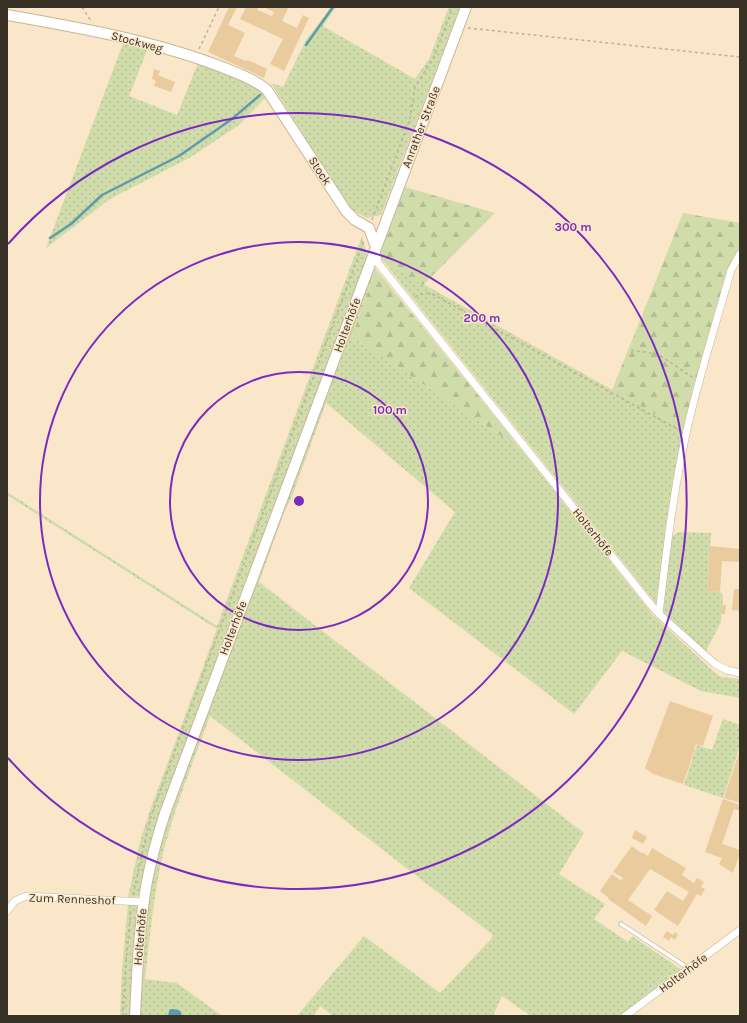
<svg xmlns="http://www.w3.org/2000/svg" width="747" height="1023" font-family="Karla,sans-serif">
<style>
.grass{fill:url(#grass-dots)}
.forest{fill:url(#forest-firs)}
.water{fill:#5c9cab}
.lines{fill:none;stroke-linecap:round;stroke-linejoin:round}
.stream{stroke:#5c9cab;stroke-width:2.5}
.building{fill:#e9cb9d}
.lane-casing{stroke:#c8b599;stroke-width:5}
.street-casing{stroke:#c8b599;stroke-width:8}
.secondary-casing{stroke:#c8b599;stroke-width:12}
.path{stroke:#c0b098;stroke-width:1.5;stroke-dasharray:3 3;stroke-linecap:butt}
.lane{stroke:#fff;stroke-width:3.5}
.street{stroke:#fff;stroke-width:7}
.secondary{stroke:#fff;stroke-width:10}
.ring{fill:none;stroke:#7b2cbf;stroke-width:2}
.labels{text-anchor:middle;stroke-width:3;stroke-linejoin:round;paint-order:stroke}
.street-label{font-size:12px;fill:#383125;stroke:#fae6c9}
.centre{fill:#7b2cbf;stroke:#fae6c9;stroke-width:2}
.ring-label{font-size:12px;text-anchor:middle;font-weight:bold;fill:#7b2cbf;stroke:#fae6c9;stroke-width:3;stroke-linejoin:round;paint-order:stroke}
</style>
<defs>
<pattern id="grass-dots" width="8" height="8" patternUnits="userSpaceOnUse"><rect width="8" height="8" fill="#d1dcab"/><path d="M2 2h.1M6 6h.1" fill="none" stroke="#b4bd93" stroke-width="1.8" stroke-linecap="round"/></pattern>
<pattern id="forest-firs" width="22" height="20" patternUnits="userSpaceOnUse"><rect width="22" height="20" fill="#d1dcab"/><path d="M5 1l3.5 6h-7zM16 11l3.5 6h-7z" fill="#b4bd93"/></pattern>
</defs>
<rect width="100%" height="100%" fill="#fae6c9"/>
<!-- grass -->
<path class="grass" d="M 331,7 L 336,7 L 323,26 L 415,79 L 429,59 L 449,7 L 460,7 L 381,215 L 367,218 L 349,208 L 271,83 L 283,87 L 306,40 Z
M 124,41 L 148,48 L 129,96 L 177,115 L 198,63 L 218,69 L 261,89 L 265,98 L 239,125 L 191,157 L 110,199 L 46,248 Z
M 362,236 L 367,258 L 227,631 L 155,828 L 140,896 L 128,897 L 140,842 L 148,816 L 217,629 L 7,495 L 7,492 L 217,626 Z
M 384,262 L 684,430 L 666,524 L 657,605 Z
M 373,268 L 375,268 L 373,274 L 374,275 L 352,337 L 521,449 L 653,615 L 713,671 L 721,677 L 740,679 L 740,698 L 701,691 L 622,651 L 574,714 L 409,588 L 455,512 L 326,403 L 291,499 L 285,510 L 259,582 L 584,833 L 559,874 L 605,904 L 594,919 L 628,942 L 632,936 L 682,970 L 621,1016 L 531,1016 L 502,996 L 493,1016 L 333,1016 L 320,1006 L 314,1016 L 297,1016 L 364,936 L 440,993 L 491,939 L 493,935 L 210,716 C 194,760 176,804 164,849 C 154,892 150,935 145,979 L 177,983 L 222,1016 L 181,1016 L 181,1012 L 168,1013 L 168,1016 L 138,1016 L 141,954 L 149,887 L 162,834 Z
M 679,532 L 711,533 L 707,591 L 720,592 L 723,596 L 721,622 L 706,651 L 697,643 L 663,612 L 671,537 Z
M 723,719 L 740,725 L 740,746 L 723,798 L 684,785 L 697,745 L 712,750 Z
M 128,904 L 139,906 L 133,948 L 130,1016 L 120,1016 L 122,969 Z"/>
<!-- forest -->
<path class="forest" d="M 405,187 L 495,213 L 423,285 L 384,262 L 379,257 Z
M 683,213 L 740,223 L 740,247 L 728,269 L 684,430 L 612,390 Z
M 375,268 L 521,449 L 352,337 L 374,275 L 373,275 Z"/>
<!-- water -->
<path class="water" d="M 171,1009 C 175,1009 178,1009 181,1012 L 181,1016 L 168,1016 L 169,1011 Z"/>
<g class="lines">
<!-- stream -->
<path class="stream" d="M 306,45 L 333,7
M 50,238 L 71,224 L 102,195 L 179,156 L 232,119 L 260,95"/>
</g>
<!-- building -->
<path class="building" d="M 229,7 L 237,7 L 228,25 L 245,33 L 234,56 L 246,61 L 248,60 L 267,69 L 264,78 L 208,52 Z
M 246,7 L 259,7 L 257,10 L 272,16 L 274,12 L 264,7 L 285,7 L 288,8 L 282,21 L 297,28 L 303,15 L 309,18 L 284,71 L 270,64 L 283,39 L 240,19 Z
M 154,69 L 160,71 L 158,75 L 175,82 L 171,92 L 154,86 L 156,81 L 152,79 Z
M 710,546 L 740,549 L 740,562 L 722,561 L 720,592 L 707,591 Z
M 734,589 L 740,589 L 740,611 L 732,610 Z
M 722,605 L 726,605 L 725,614 L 722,614 Z
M 670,701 L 713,716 L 703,746 L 696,744 L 694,749 L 695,749 L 683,784 L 653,774 L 645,768 Z
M 740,750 L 740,803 L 724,798 Z
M 723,799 L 740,805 L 740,811 L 734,809 L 722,844 L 740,850 L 740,853 L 733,873 L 719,864 L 722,858 L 705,852 Z
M 635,830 L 647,837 L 643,844 L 632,838 Z
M 632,846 L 641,853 L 642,852 L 648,856 L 652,848 L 686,868 L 682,875 L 694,883 L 697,878 L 704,882 L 701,887 L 705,889 L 701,896 L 697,894 L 678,926 L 654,910 L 667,891 L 683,901 L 689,892 L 650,869 L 628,900 L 652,916 L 646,926 L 608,899 L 609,898 L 600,891 L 612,874 L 621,881 L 623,878 L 613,872 Z
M 667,931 L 673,935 L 675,932 L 678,934 L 675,940 L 671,937 L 669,941 L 663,937 Z"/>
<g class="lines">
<!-- lane casing -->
<g class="lane-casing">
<path id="lane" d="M 621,924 L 688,968"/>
</g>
<!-- street casing -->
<g class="street-casing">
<path id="street" d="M 376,249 L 378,263 L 651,605 L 659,614 L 715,664 L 727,670 L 740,673
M 659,614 C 666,554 673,493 686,434 C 698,379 716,324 731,270 L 740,254
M 7,911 L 15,901 L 26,896 L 143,902
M 625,1016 L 740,930"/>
</g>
<!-- secondary casing -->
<g class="secondary-casing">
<path id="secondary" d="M 7,15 C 81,28 156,41 227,69 C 239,74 258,81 267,90 L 346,211 L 355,220 L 369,228 L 376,247
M 135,1016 C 137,977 138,938 144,900 C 148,870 156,841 165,813 L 466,7"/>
</g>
<!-- path -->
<path class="path" d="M 82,7 L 91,21
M 468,28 L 740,57
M 199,49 L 219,7
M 372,220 L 410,119 L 415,87 L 433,59 L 453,7
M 415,297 C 421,293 426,292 434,295 L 679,430
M 631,350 L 657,354 L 670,362 L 693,378
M 133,895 L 150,819 L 219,631 L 364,241
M 123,1016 L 125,974 L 131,908"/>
<!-- lane -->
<use href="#lane" class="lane"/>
<!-- street -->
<use href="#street" class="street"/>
<!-- secondary -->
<use href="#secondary" class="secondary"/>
</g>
<!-- distance rings -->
<g class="ring">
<circle cx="299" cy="501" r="129"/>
<circle cx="299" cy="501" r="259"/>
<path d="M8 244A388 388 0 1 1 8 758"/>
</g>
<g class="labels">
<!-- street labels -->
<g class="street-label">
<text transform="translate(137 42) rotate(15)" y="4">Stockweg</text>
<text transform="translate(421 127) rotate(-69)" y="4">Anrather Straße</text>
<text transform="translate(320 171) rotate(57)" y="4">Stock</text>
<text transform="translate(347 325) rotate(-70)" y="4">Holterhöfe</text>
<text transform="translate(593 532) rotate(51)" y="4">Holterhöfe</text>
<text transform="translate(233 628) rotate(-69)" y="4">Holterhöfe</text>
<text transform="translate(72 899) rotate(2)" y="4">Zum Renneshof</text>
<text transform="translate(140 937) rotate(-85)" y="4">Holterhöfe</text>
<text transform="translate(683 973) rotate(-37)" y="4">Holterhöfe</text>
</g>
</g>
<circle cx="299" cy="501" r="6" class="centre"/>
<g class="ring-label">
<text x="573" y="231">300 m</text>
<text x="482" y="322">200 m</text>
<text x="390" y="414">100 m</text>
</g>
<!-- border -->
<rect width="747" height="1023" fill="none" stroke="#383125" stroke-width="16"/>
</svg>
